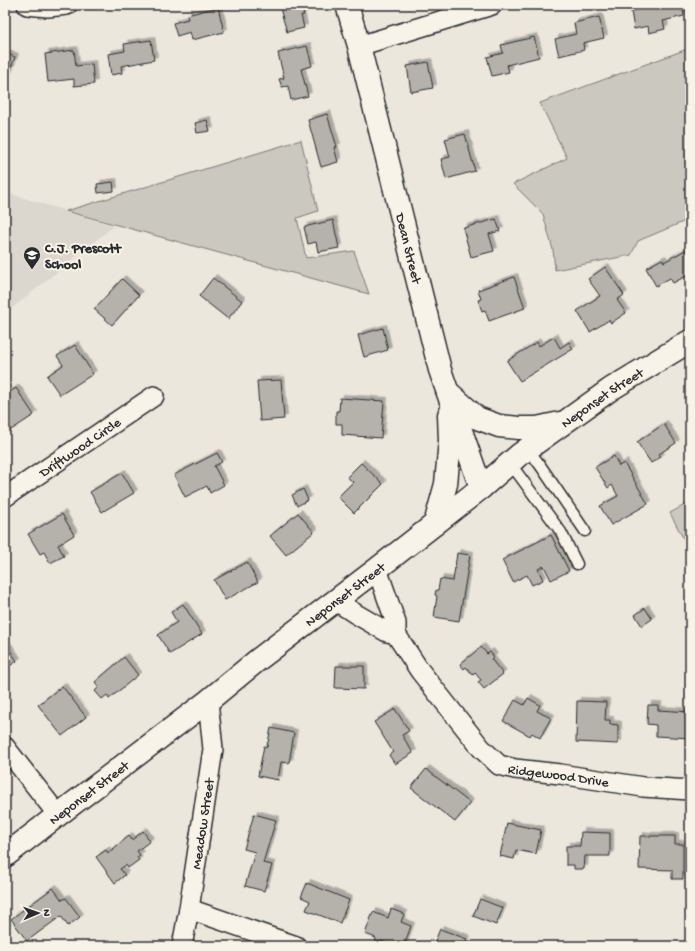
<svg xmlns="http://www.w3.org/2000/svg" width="695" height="951" font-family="'Gochi Hand',sans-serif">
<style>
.built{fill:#dbd7ce}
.green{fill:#cbc8bf;stroke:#7b7a75}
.building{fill:#b5b2ab;stroke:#2b2b2b;filter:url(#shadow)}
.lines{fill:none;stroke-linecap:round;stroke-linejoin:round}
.lane-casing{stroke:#2b2b2b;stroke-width:13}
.street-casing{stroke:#2b2b2b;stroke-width:22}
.secondary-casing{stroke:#2b2b2b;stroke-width:25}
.lane{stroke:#f7f3e8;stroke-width:10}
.street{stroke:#f7f3e8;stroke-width:19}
.secondary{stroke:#f7f3e8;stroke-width:22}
.labels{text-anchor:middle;stroke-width:4;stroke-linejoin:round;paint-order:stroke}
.poi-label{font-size:14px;font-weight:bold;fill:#2b2b2b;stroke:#f7f3e8;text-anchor:start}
.street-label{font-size:14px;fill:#2b2b2b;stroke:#f7f3e8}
</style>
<defs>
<filter id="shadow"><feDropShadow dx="3.5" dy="-3.5" stdDeviation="0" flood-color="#0004"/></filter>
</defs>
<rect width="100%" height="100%" fill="#ebe7dd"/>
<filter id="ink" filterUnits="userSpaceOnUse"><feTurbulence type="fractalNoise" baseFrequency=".025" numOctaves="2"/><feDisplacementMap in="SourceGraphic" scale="8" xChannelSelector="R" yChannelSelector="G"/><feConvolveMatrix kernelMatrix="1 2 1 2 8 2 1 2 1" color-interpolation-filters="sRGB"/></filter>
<g filter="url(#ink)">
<!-- built -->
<path class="built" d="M 5,192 L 114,226 L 5,314 Z"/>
<!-- green -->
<path class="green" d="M 690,48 L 690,219 L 638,241 L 631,255 L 555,270 L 553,250 L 543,214 L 513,184 L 567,158 L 540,103 Z
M 301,140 L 318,211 L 297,218 L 306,258 L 354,251 L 369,294 L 66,211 Z
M 690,502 L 690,551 L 670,513 Z"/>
<!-- building -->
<path class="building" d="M 279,5 L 301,5 L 304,15 L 301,15 L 304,28 L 287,32 Z
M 654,5 L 682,5 L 684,16 L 663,21 L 665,29 L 649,33 L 648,26 L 634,29 L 631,11 L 655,6 Z
M 218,7 L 224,32 L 192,40 L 190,32 L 177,36 L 173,23 L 188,19 L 187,15 Z
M 599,17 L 604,38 L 583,43 L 584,50 L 559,56 L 555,39 L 576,34 L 574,23 Z
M 534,37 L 539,57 L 507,65 L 509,72 L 492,76 L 487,57 L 503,53 L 501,45 Z
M 151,40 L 154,60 L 121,66 L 122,73 L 111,75 L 108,54 L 125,51 L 124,44 Z
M 307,46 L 312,66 L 301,69 L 308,96 L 291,100 L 288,86 L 282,87 L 279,79 L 284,78 L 278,53 Z
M 74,50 L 76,66 L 92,64 L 94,84 L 74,86 L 74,79 L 48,82 L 45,54 Z
M 5,53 L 15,57 L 8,76 L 5,75 Z
M 428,62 L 433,88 L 411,92 L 407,66 Z
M 327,114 L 337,147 L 334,147 L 338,162 L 321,167 L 308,120 Z
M 207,120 L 210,131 L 197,133 L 195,123 Z
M 465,134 L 475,171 L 446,179 L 441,159 L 450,157 L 445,139 Z
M 113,182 L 114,191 L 98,193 L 97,184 Z
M 496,219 L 500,231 L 489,234 L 494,251 L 471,257 L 463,228 Z
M 333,220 L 339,248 L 318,252 L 316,242 L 308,244 L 304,227 Z
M 689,248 L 690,250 L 690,274 L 673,283 L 670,278 L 656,286 L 646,268 L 662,259 L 664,262 Z
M 605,267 L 624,295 L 617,300 L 626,313 L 611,323 L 609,320 L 590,332 L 577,311 L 600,296 L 588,279 Z
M 514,277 L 525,308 L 489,321 L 485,310 L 482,311 L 478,300 L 481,299 L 478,290 Z
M 213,278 L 242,301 L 228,319 L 199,296 Z
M 122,279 L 139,295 L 112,325 L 94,309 Z
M 383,328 L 388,350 L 364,357 L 358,335 Z
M 554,337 L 560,348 L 569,342 L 573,349 L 520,381 L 507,361 L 537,342 L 539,346 Z
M 75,345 L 93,374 L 60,395 L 47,376 L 63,365 L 57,356 Z
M 281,380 L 284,419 L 260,421 L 257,381 Z
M 16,388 L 34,415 L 5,434 L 5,406 L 8,404 L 5,399 L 5,395 Z
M 340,398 L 384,401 L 381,438 L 342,435 L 342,424 L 336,424 L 336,411 L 339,411 Z
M 664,424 L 676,443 L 659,454 L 661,457 L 651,463 L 637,442 Z
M 217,453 L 222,462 L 214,466 L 224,485 L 210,493 L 207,486 L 185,497 L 174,475 Z
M 614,456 L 619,466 L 624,463 L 648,504 L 611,525 L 600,506 L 618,496 L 612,485 L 608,488 L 595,467 Z
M 361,463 L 383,484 L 354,513 L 338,497 L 353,482 L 347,477 Z
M 122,473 L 134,493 L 102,512 L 90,492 Z
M 303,489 L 308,500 L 297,506 L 292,495 Z
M 298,513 L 314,532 L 286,555 L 270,536 Z
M 62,514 L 74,535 L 58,545 L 64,556 L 50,563 L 44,552 L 40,554 L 28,534 Z
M 551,535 L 569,571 L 551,580 L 544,566 L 538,569 L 543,580 L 532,585 L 527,575 L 513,582 L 502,560 Z
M 457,553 L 470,555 L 459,621 L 434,617 L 437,596 L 435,595 L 436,590 L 438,590 L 440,579 L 453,581 Z
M 247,562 L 258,582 L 225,600 L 214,580 Z
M 183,604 L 202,634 L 170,654 L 158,635 L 177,622 L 171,612 Z
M 645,608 L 652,619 L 642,626 L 635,615 Z
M 5,643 L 17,661 L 5,669 Z
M 481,647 L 487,654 L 490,652 L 494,657 L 491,659 L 503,674 L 484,689 L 478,682 L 481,680 L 475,673 L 473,675 L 466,667 L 464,669 L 460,664 Z
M 124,657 L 138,675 L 109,699 L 107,695 L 102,699 L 95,691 L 99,687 L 95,682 Z
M 336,666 L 364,666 L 364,689 L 335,688 Z
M 62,686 L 86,717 L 62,736 L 38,705 Z
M 528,698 L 540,705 L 537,711 L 551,718 L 540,738 L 532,733 L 530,736 L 503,721 L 515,700 L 524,705 Z
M 577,701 L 606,702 L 605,720 L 610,720 L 610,724 L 618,725 L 618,744 L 576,742 Z
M 648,705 L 658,705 L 658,710 L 690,712 L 690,738 L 656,736 L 656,725 L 647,724 Z
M 395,709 L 409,731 L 402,735 L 413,753 L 395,764 L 389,755 L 393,752 L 374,722 Z
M 271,728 L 294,733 L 289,763 L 281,762 L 278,780 L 258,776 L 264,746 L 267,747 Z
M 426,769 L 470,803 L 455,822 L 411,788 Z
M 254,814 L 276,820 L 263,863 L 272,865 L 264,891 L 245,886 L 255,852 L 244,849 Z
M 507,823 L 541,830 L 536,854 L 516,850 L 514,859 L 500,856 Z
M 143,831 L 150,841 L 137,851 L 140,855 L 137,857 L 139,860 L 128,868 L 126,865 L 120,869 L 125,875 L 115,883 L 96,857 L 106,850 L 108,853 L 129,836 L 132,840 Z
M 581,832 L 610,833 L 610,856 L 585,856 L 584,869 L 574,869 L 574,865 L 566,865 L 566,846 L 580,846 Z
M 640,836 L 675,836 L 675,844 L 683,844 L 683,879 L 672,879 L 672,870 L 639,869 Z
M 307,883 L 349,900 L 340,923 L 306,910 L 310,901 L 301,897 Z
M 53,888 L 62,900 L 66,898 L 80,917 L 68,926 L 61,916 L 27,941 L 11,919 Z
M 480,899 L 503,908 L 496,925 L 473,916 Z
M 391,909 L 404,914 L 401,922 L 411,926 L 404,946 L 396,946 L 381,941 L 381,943 L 375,941 L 376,938 L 365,934 L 373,912 L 388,918 Z
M 440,929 L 467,939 L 464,946 L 433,946 Z"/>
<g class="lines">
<!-- lane casing -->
<g class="lane-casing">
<path id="lane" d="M 528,449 L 540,465 L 585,531
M 510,463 L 561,532 L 577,564"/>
</g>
<!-- street casing -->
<g class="street-casing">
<g id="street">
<path d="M 27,5 L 48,7 L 67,5"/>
<path d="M 359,46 L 492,5"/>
<path id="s1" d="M 5,497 L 154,396"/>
<path d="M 336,601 L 356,614 L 387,632 L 395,633 L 396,628 L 396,623 L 377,569"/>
<path id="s2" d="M 395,633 L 420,671 L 481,748 L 499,765 L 515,769 L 560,774 L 643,787 L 690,790"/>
<path d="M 5,747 L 58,815"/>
<path d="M 189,909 L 296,946"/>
<path id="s3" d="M 182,946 L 189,909 L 213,749 L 208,701"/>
</g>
</g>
<!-- secondary casing -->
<g class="secondary-casing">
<g id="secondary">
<path id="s4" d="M 347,5 L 359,46 L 440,370 L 481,488"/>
<path d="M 448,392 L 477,418 L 499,426 L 519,428 L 537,428 L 560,423"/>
<path d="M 435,524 L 446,484 L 450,440 L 449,415"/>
<path id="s5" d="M 5,856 L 58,815 L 208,701 L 259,659 L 377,569 L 481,488 L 519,455 L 611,389 L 690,341"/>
</g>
</g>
<!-- lane -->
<use href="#lane" class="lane"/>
<!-- street -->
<use href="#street" class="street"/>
<!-- secondary -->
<use href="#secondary" class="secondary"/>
</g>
</g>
<!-- icons -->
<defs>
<g id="school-pin" transform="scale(0.9)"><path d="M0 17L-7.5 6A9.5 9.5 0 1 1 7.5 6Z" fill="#2b2b2b" stroke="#f7f3e8"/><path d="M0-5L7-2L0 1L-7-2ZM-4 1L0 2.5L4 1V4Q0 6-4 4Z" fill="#fff"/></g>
</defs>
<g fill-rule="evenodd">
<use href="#school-pin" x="32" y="255"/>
</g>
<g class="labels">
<!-- poi labels -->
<g class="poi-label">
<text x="45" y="252">C.J. Prescott<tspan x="45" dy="16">School</tspan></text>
</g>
<!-- street labels -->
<g class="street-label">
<text dy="5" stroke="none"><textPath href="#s4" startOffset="251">Dean Street</textPath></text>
<text dy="5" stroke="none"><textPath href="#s5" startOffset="753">Neponset Street</textPath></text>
<text dy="5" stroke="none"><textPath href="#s1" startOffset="90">Driftwood Circle</textPath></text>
<text dy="5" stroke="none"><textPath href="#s5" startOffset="429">Neponset Street</textPath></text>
<text dy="5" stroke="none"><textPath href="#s2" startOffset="229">Ridgewood Drive</textPath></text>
<text dy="5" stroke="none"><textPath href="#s5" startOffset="105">Neponset Street</textPath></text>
<text dy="5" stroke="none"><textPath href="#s3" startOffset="124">Meadow Street</textPath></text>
</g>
</g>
<!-- margin -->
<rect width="695" height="951" fill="none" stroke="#f7f3e8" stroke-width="20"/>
<rect x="10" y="10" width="675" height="931" fill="none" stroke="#2b2b2b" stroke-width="1.5" filter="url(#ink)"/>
<!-- north arrow -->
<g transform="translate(38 913) rotate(88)" stroke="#f7f3e8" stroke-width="3" paint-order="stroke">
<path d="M0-3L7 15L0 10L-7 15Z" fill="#2b2b2b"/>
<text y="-6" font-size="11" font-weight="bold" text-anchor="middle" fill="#2b2b2b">N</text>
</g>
</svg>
